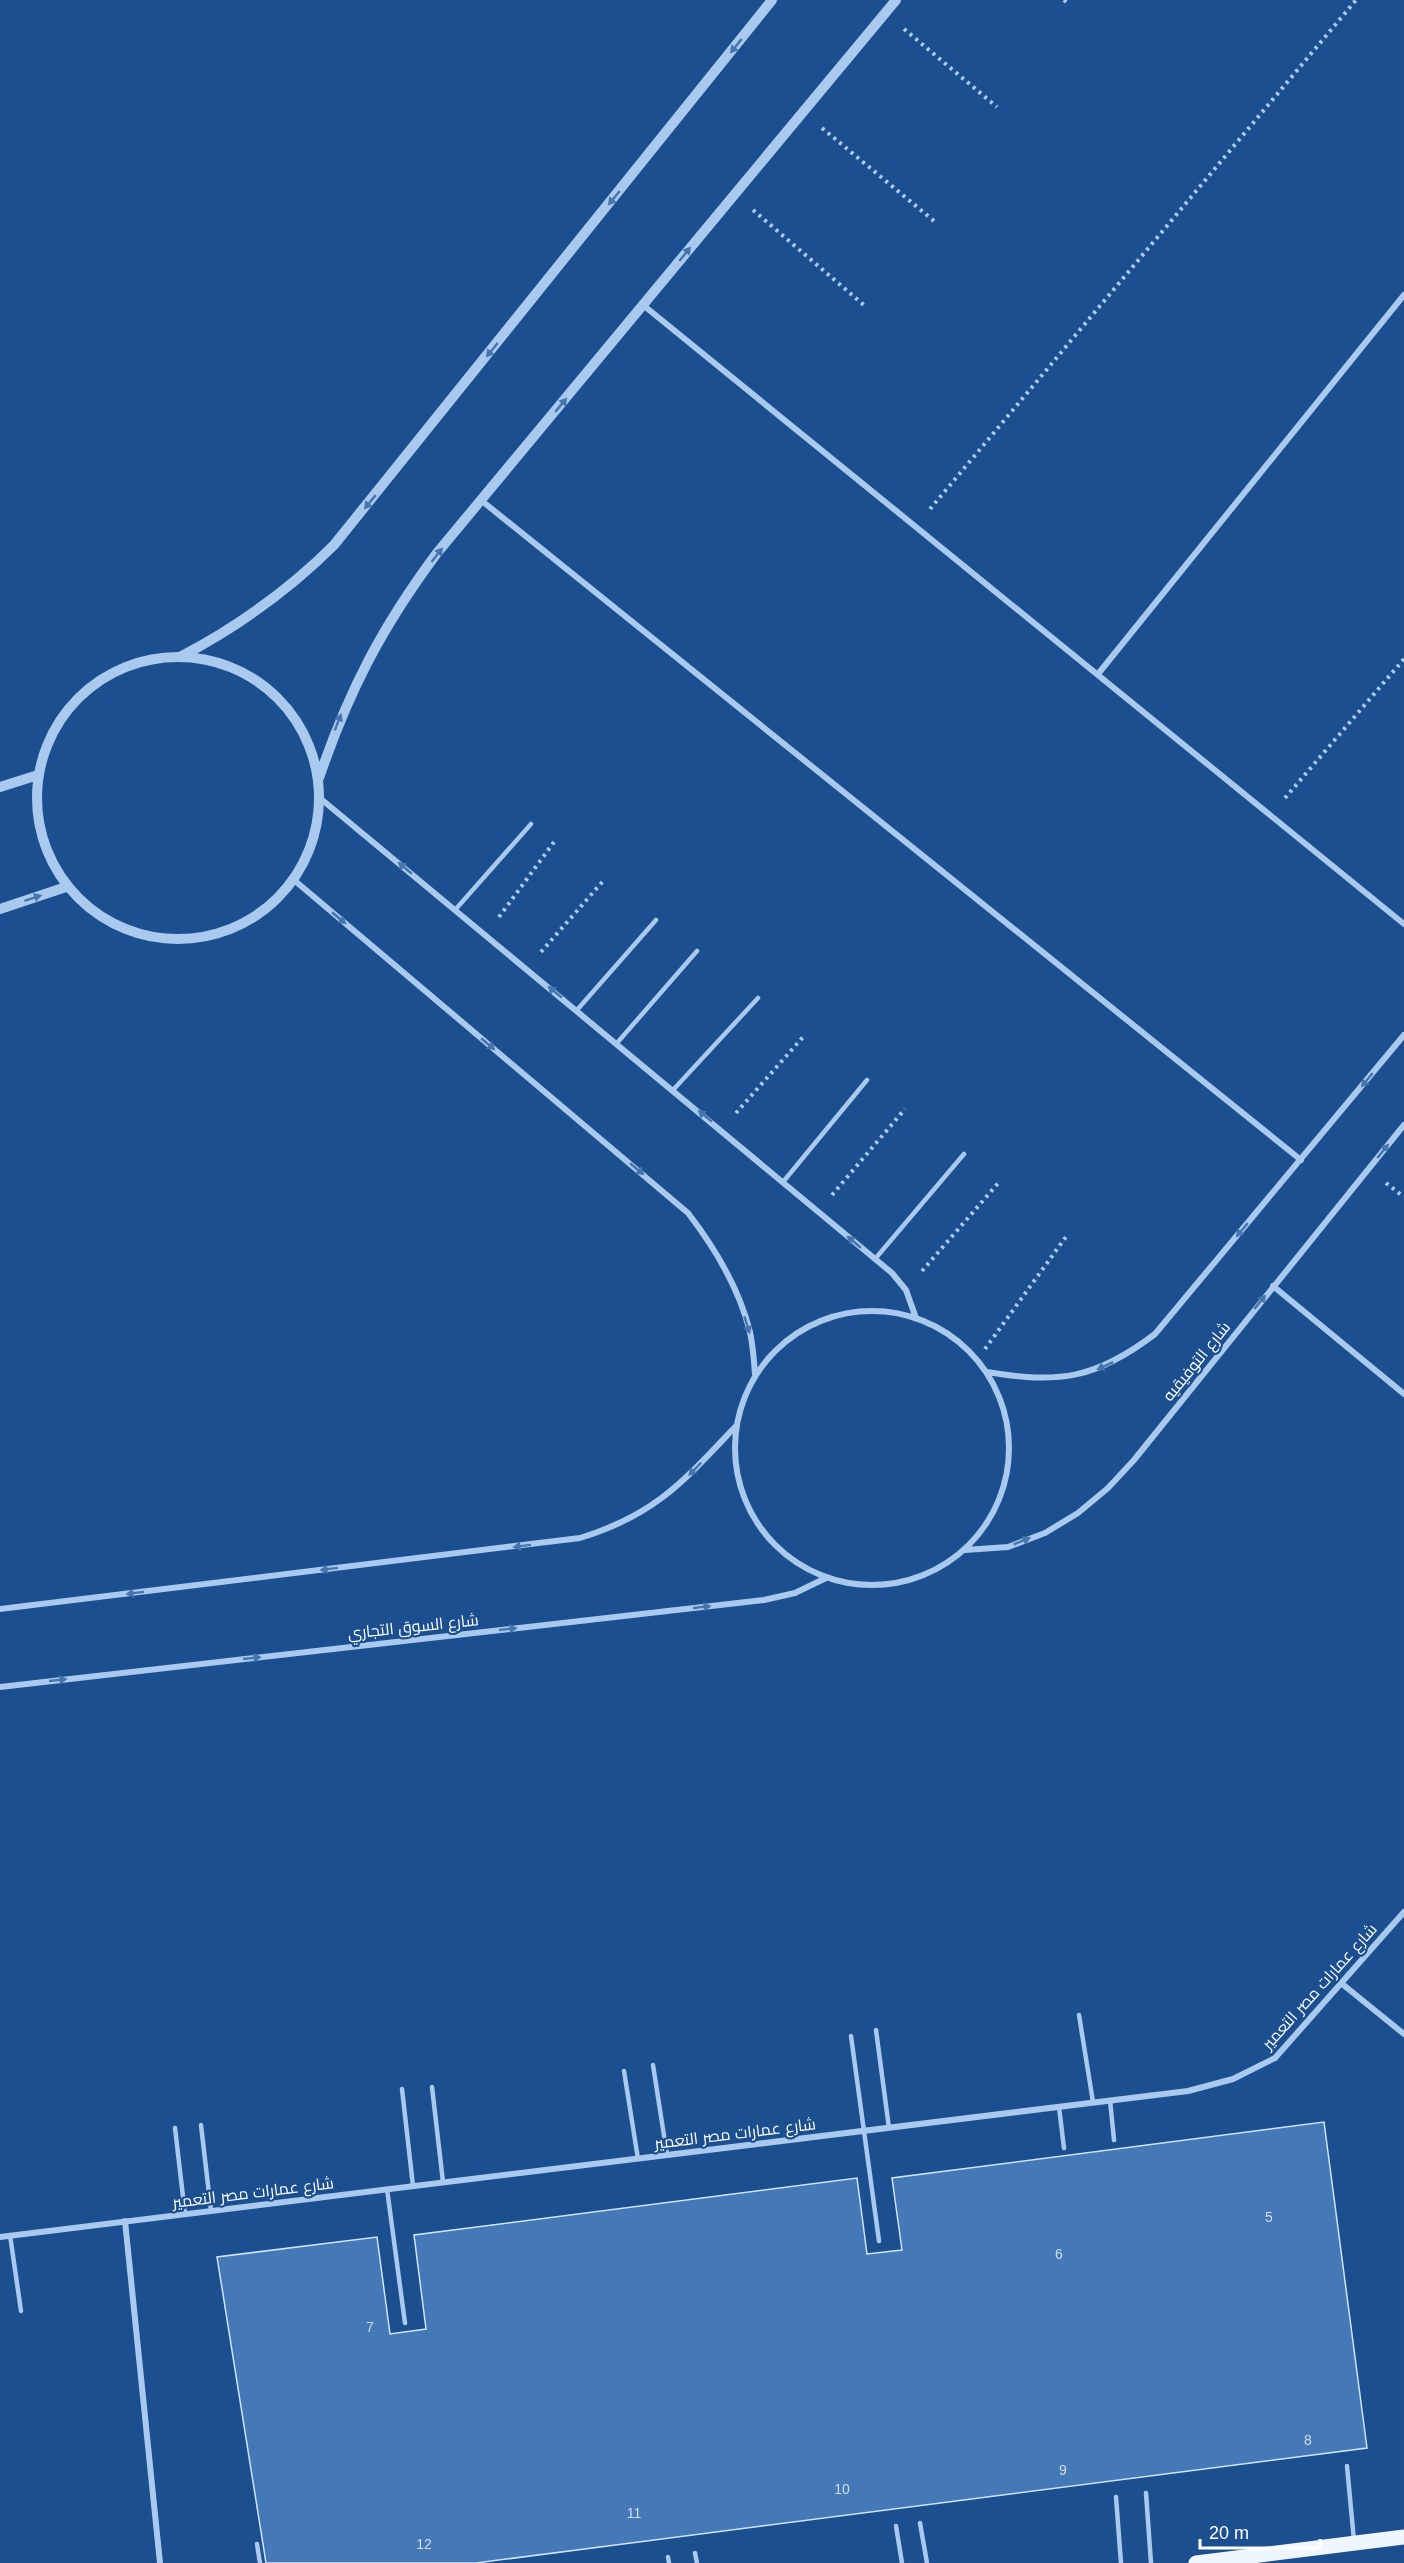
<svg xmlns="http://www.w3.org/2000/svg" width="1404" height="2563" font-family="Helvetica,Cairo,sans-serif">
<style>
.building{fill:#4478b7;stroke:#cfe3fa;stroke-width:1.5}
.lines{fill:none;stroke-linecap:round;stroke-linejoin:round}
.path{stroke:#a9c9ee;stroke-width:4;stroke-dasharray:3 4.5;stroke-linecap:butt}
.service{stroke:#a9c9ee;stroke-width:4.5}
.minor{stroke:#a9c9ee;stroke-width:6}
.tertiary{stroke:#a9c9ee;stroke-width:10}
.primary{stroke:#f0f6ff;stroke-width:15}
.oneway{fill:#4674ac}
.labels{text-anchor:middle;stroke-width:4.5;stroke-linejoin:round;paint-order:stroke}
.number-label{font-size:14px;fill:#d0dded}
.street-label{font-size:16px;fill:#fff;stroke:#1b4f8f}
</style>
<rect width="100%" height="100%" fill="#1b4f8f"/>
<!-- building -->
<path class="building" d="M 1324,2122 L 1367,2448 L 476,2563 L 266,2563 L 217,2257 L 377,2237 L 390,2334 L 426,2329 L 414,2235 L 857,2178 L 867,2254 L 902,2250 L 892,2178 Z"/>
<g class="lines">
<!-- path -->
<path class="path" d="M 1064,0 L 1068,4
M 904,29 L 997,107
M 822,128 L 934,221
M 753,210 L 865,306
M 930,509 L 1356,0
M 1285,798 L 1404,659
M 499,917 L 554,842
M 541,952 L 604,880
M 736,1113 L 803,1037
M 1386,1183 L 1404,1197
M 832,1195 L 905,1109
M 922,1271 L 1000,1181
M 985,1349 L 1068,1234"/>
<!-- service -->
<path class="service" d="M 455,910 L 531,824
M 577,1010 L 656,920
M 617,1043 L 697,951
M 673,1090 L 758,998
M 783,1182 L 867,1080
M 875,1259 L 964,1154
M 1079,2015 L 1093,2102
M 876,2030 L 889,2128
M 851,2036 L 879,2241
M 653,2065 L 667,2155
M 624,2071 L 638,2159
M 432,2087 L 443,2182
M 402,2089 L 413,2186
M 1110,2100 L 1114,2140
M 1059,2107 L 1064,2148
M 201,2125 L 211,2211
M 175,2128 L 185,2214
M 387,2189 L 405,2323
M 10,2235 L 21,2311
M 1347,2466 L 1354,2541
M 1146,2493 L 1151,2563
M 1116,2497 L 1121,2563
M 920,2523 L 927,2563
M 896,2526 L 902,2563
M 257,2544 L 260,2563
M 695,2553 L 697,2563
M 668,2557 L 669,2563"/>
<!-- minor -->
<path class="minor" d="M 643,305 L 1404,924
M 482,501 L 1301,1160
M 1098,674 L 1404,295
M 321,799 L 892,1273 L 906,1290 L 916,1318
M 294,880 L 688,1213 C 715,1248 739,1288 750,1332 C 753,1346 754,1360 755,1374
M 1273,1286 L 1404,1394
M735 1448a137 137 0 1 1 274 0a137 137 0 1 1-274 0Z
M 987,1372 C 1059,1384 1096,1379 1155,1334 L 1404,1035
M 965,1550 L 1008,1547 L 1045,1533 L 1078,1513 L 1108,1488 L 1134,1460 L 1404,1125
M 0,1609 L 580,1538 C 655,1515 683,1482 735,1427
M 0,1687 L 764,1600 L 795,1593 L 826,1578
M 1341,1983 L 1404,2034
M 125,2221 L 160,2563
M 0,2237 L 1188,2091 L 1233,2079 L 1275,2058 L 1404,1912"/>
<!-- tertiary -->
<path class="tertiary" d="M37 798a141 141 0 1 1 282 0a141 141 0 1 1-282 0Z
M 180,657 C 237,627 288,591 334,545 L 772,0
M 319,778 C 349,690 382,627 437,553 L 896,0
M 0,787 L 38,775
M 0,909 L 66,887"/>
<!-- primary -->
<path class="primary" d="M 1196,2563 L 1404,2537"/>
</g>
<!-- one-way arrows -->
<defs><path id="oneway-solid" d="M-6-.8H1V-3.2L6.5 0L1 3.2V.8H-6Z" transform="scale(1.5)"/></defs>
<g class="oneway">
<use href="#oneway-solid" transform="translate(736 46) rotate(129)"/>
<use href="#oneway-solid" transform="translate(614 198) rotate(129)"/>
<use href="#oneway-solid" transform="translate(685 254) rotate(-51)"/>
<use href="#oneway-solid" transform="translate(492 350) rotate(129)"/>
<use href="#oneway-solid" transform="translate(561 405) rotate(-50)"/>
<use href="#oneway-solid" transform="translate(370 502) rotate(129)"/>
<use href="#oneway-solid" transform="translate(437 555) rotate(-52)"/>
<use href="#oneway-solid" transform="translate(338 722) rotate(-69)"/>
<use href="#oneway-solid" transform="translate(405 868) rotate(-140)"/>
<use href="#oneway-solid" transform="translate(33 898) rotate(-18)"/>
<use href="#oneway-solid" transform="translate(339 918) rotate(40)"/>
<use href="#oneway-solid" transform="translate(555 992) rotate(-141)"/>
<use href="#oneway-solid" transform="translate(488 1044) rotate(40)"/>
<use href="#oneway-solid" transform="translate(1367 1080) rotate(129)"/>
<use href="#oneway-solid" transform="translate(705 1116) rotate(-141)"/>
<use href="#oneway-solid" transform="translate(1383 1151) rotate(-51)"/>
<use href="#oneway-solid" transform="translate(637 1169) rotate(40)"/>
<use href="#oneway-solid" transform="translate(1242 1230) rotate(130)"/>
<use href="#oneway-solid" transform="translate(854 1242) rotate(-140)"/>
<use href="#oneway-solid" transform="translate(1260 1302) rotate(-51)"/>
<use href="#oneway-solid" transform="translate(747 1325) rotate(73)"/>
<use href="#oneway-solid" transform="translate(1105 1366) rotate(155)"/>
<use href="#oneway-solid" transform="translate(695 1469) rotate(134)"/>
<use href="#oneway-solid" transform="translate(1022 1541) rotate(-22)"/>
<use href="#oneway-solid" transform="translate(522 1546) rotate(173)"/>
<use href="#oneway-solid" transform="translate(329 1569) rotate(173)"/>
<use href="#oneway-solid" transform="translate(135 1593) rotate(173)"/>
<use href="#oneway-solid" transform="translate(702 1607) rotate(-6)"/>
<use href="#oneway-solid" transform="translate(508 1629) rotate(-6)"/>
<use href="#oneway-solid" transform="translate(252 1658) rotate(-6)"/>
<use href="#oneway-solid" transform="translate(58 1680) rotate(-6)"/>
</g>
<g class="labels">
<!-- number labels -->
<g class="number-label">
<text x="1269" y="2222">5</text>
<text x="1059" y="2259">6</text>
<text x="370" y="2332">7</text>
<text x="1308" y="2445">8</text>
<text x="1063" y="2475">9</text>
<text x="842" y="2494">10</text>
<text x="634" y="2518">11</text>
<text x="424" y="2549">12</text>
</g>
<!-- street labels -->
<g class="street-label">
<text transform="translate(1196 1361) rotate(-51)" y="6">شارع التوفيقيه</text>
<text transform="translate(413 1626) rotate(-6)" y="6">شارع السوق التجاري</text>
<text transform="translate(1319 1986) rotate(-48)" y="6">شارع عمارات مصر التعمير</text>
<text transform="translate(735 2133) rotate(-7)" y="6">شارع عمارات مصر التعمير</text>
<text transform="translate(253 2192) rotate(-7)" y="6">شارع عمارات مصر التعمير</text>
</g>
</g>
<!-- scale -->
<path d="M1200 2539v9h120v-9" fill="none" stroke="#ffffff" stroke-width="3"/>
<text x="1209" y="2539" font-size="18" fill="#ffffff" stroke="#1b4f8f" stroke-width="4.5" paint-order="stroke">20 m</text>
</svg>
